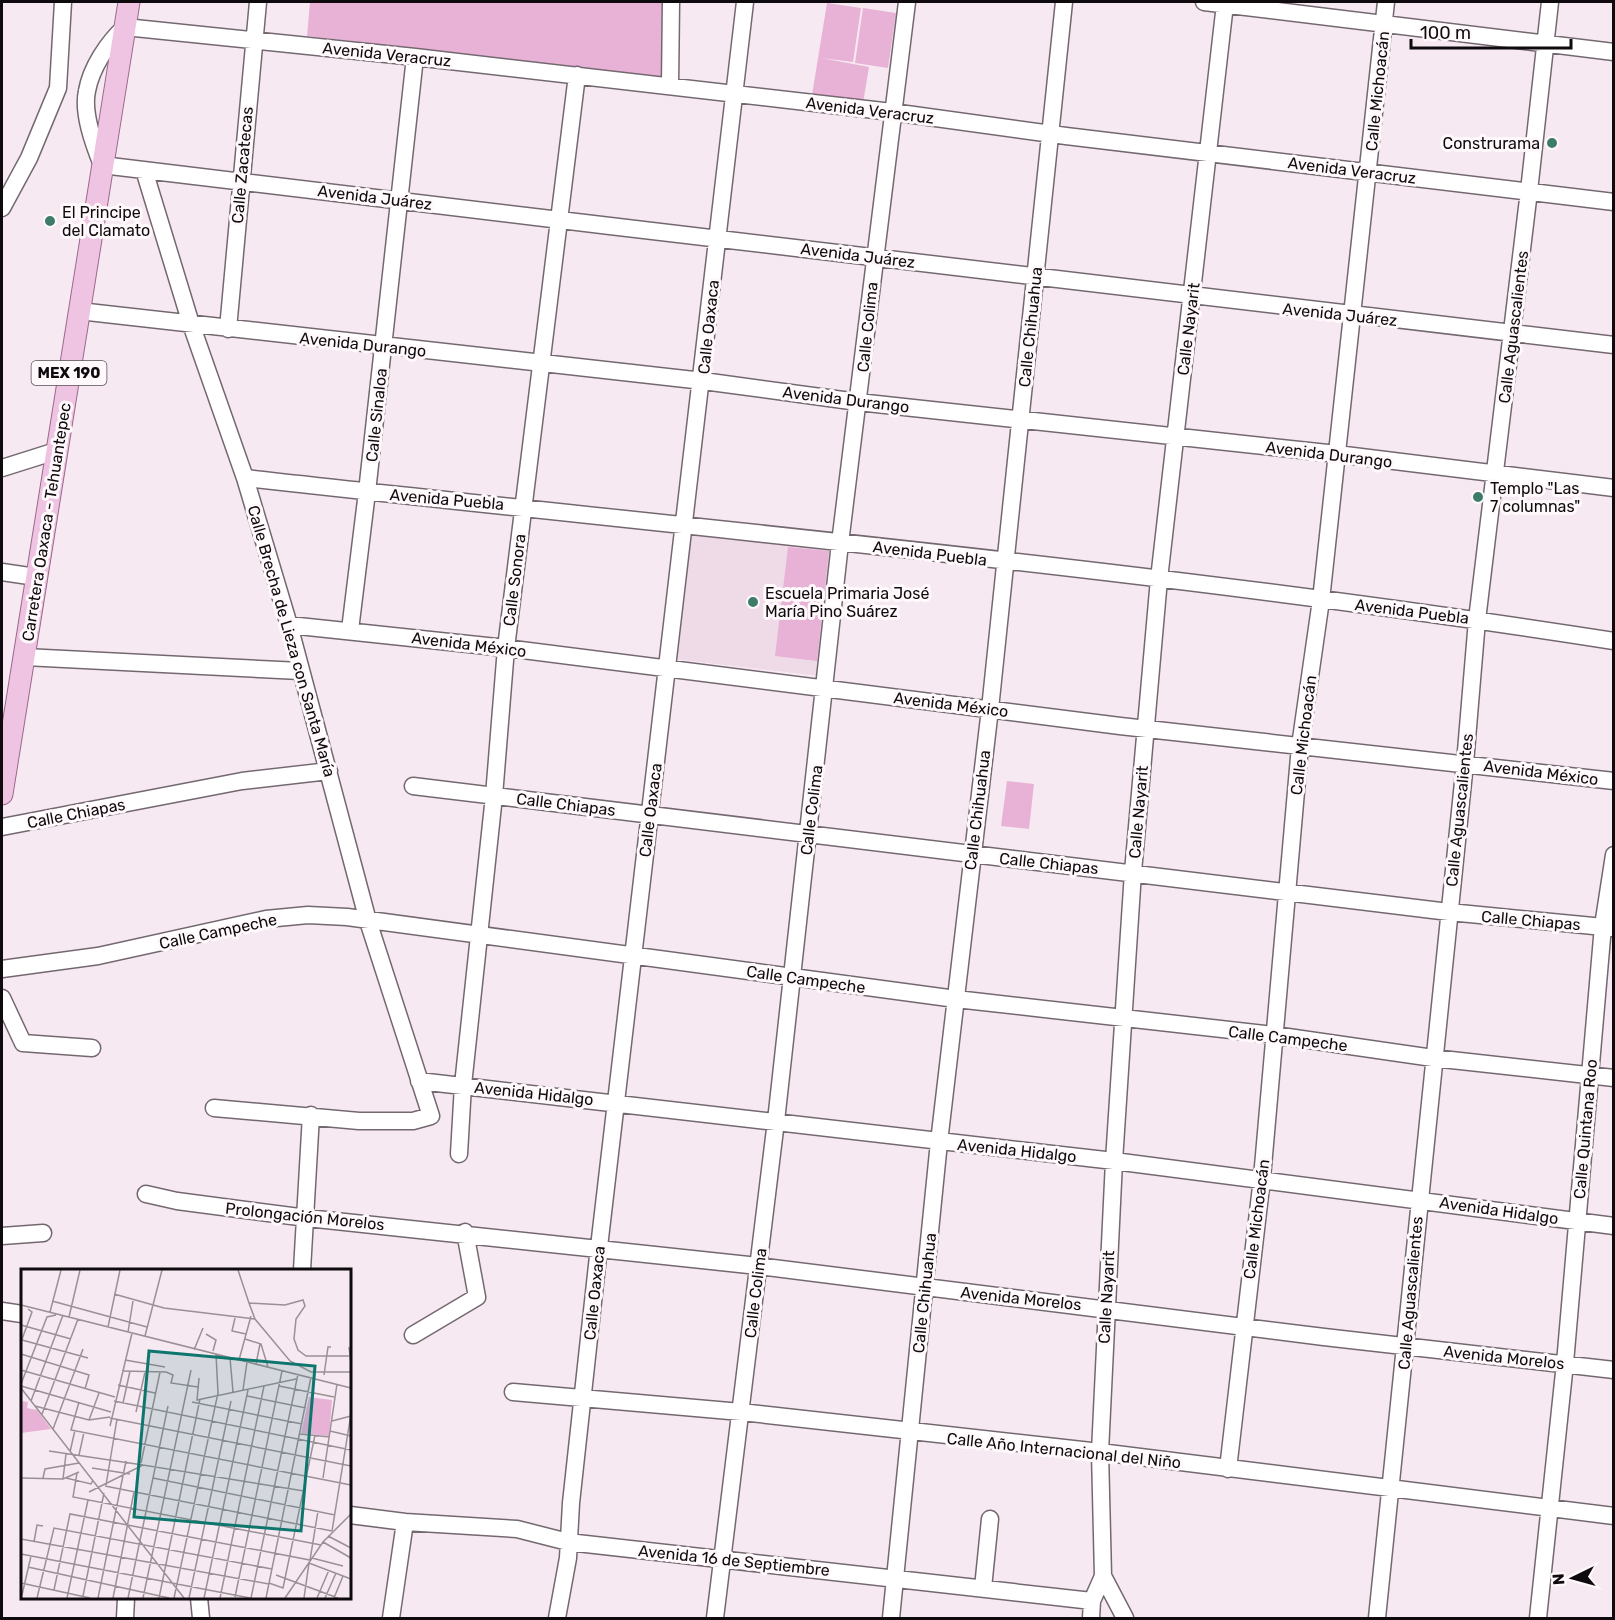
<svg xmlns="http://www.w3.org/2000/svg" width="1615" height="1620" font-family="Rubik,sans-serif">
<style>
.built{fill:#efdae8}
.green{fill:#e7b2d6}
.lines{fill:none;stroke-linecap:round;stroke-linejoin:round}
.minor-casing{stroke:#746870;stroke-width:19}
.major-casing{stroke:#9a698b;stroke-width:23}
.minor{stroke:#fff;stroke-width:16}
.major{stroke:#efc4e2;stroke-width:21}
.poi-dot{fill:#3d7c69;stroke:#fff9fc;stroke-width:2}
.labels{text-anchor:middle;stroke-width:6;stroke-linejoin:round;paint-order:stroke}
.shield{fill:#fff9fc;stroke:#565255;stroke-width:1.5}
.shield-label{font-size:15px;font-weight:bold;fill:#0e0a0d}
.street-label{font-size:16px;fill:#0e0a0d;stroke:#fff9fc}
.poi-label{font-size:16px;fill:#0e0a0d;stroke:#fff9fc;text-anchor:start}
.inset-road{fill:none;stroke:#9a9096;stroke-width:1.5}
.view{fill:#0f766e;fill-opacity:0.15;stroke:#0f766e;stroke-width:3}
.inset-edge{fill:none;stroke:#0e0a0d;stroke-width:3}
</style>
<rect width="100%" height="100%" fill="#f7e9f2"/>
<!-- built -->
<path class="built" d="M 687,528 L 831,546 L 820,676 L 674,659 Z"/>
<!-- green -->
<path class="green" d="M 310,2 L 664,2 L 663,77 L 307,36 Z
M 827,3 L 861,8 L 853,62 L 821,58 L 869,67 L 863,103 L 812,95 Z
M 863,8 L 896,13 L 888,68 L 855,63 Z
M 788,547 L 829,551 L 817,661 L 775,656 Z
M 1007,781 L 1034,784 L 1029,829 L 1001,826 Z"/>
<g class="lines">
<!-- minor casing -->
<g class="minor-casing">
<path id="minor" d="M 1204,2 L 1614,52
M 670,86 L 671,2
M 144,170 L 191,324 L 245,478 L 289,625 L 368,921 L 431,1116 L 413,1121 L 359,1121 L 214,1108
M 1614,202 L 1066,136 L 892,112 L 415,57 L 125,27 C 108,42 91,68 87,91 C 82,113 94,145 102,165 C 606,225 1109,287 1614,345
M 2,208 L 29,158 L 58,88 L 63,2
M 79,311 L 703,381 L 858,402 L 1337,454 L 1614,488
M 228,329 L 258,2
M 2,468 L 56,451
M 245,478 C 701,529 1160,570 1614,641
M 2,572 L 36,577
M 289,625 L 506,648 L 1120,726 L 1614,781
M 350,630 L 367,492 L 415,57
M 25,657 L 300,671
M 413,786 L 1449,912 L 1614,928
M 2,827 L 242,781 L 329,771
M 2,969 L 98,956 L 266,919 L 308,915 L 347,917 L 956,999 L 1274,1035 L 1433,1058 L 1614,1078
M 2,998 L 23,1043 L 92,1048
M 419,1081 L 1114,1161 L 1614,1226
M 459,1154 L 463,1085 L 494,796 L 506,648 L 577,75
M 146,1194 L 177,1201 L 307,1218 L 758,1266 L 1324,1337 L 1614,1370
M 2,1236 L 43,1233
M 302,1270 L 311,1115
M 2,1311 L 22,1314
M 413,1335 L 477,1297 L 465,1232
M 513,1392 L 741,1412 L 1100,1452 L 1614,1516
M 1228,1469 L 1262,1178 L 1300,746 L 1321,600 L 1386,2
M 350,1515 L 405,1522 L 517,1529 L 568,1542 L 1092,1601
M 983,1588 L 990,1519
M 199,1598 L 201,1618
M 125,1618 L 126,1598
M 391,1618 L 405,1522
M 557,1618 L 568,1558 L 571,1503 L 599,1247 L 745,2
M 715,1618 L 776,1121 L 840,543 L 907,2
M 891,1618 L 939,1142 L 990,709 L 1064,2
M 1091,1618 L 1092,1601 L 1103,1576
M 1125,1618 L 1103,1576 L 1100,1452 L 1114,1161 L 1133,872 L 1159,579 L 1225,4
M 1377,1618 L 1465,763 L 1477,620 L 1529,191 L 1550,2
M 1538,1618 L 1565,1363 L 1603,926 L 1614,855"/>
</g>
<!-- major casing -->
<g class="major-casing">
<path id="major" d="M 2,794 L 129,2"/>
</g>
<!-- minor -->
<use href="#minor" class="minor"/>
<!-- major -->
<use href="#major" class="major"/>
</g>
<!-- markers -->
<g class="poi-dot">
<circle cx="1552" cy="143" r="6"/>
<circle cx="50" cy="221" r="6"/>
<circle cx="1478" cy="497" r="6"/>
<circle cx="753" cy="602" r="6"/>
</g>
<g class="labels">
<!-- shield labels -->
<rect class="shield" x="31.5" y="361" width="75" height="24" rx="4.5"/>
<g class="shield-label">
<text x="69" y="378">MEX 190</text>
</g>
<!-- street labels -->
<g class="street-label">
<text transform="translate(387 54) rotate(6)" y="6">Avenida Veracruz</text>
<text transform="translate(1377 91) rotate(-84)" y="6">Calle Michoacán</text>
<text transform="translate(870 110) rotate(7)" y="6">Avenida Veracruz</text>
<text transform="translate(242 165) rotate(-85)" y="6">Calle Zacatecas</text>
<text transform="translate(1352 170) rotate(7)" y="6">Avenida Veracruz</text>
<text transform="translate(375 197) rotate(7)" y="6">Avenida Juárez</text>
<text transform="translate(858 255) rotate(7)" y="6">Avenida Juárez</text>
<text transform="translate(1340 314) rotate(6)" y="6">Avenida Juárez</text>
<text transform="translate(708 327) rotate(-84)" y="6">Calle Oaxaca</text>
<text transform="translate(867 327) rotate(-84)" y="6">Calle Colima</text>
<text transform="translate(1030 327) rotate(-84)" y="6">Calle Chihuahua</text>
<text transform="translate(1513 327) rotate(-83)" y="6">Calle Aguascalientes</text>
<text transform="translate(1188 329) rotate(-83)" y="6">Calle Nayarit</text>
<text transform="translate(363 344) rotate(6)" y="6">Avenida Durango</text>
<text transform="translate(846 399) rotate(7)" y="6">Avenida Durango</text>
<text transform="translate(376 415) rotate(-84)" y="6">Calle Sinaloa</text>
<text transform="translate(1329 454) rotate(7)" y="6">Avenida Durango</text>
<text transform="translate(447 499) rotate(5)" y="6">Avenida Puebla</text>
<text transform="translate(46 522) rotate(-81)" y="6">Carretera Oaxaca - Tehuantepec</text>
<text transform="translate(930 553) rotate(7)" y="6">Avenida Puebla</text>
<text transform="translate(514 580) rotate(-83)" y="6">Calle Sonora</text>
<text transform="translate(1412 611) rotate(7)" y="6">Avenida Puebla</text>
<text transform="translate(292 641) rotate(74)" y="6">Calle Brecha de Lieza con Santa María</text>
<text transform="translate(469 644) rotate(7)" y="6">Avenida México</text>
<text transform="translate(951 704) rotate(7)" y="6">Avenida México</text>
<text transform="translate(1303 735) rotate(-83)" y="6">Calle Michoacán</text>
<text transform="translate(1541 772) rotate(7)" y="6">Avenida México</text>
<text transform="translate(566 804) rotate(7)" y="6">Calle Chiapas</text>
<text transform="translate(650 810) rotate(-83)" y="6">Calle Oaxaca</text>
<text transform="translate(811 810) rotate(-83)" y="6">Calle Colima</text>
<text transform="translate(977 810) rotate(-83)" y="6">Calle Chihuahua</text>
<text transform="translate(1459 810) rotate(-84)" y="6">Calle Aguascalientes</text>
<text transform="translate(1138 812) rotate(-85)" y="6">Calle Nayarit</text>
<text transform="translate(76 813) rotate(-11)" y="6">Calle Chiapas</text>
<text transform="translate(1049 863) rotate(6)" y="6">Calle Chiapas</text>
<text transform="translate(1531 920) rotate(5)" y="6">Calle Chiapas</text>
<text transform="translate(218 931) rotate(-12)" y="6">Calle Campeche</text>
<text transform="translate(806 979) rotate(8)" y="6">Calle Campeche</text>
<text transform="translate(1288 1038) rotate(7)" y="6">Calle Campeche</text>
<text transform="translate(534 1093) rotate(6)" y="6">Avenida Hidalgo</text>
<text transform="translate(1585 1129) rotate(-85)" y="6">Calle Quintana Roo</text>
<text transform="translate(1017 1150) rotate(6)" y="6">Avenida Hidalgo</text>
<text transform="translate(1499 1210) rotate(8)" y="6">Avenida Hidalgo</text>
<text transform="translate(305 1216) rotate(6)" y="6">Prolongación Morelos</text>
<text transform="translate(1256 1219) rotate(-83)" y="6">Calle Michoacán</text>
<text transform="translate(594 1293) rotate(-84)" y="6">Calle Oaxaca</text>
<text transform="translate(755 1293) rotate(-83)" y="6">Calle Colima</text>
<text transform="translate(924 1293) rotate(-84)" y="6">Calle Chihuahua</text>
<text transform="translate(1410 1293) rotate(-85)" y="6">Calle Aguascalientes</text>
<text transform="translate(1106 1297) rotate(-87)" y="6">Calle Nayarit</text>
<text transform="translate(1021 1298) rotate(6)" y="6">Avenida Morelos</text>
<text transform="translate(1504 1357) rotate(6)" y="6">Avenida Morelos</text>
<text transform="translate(1064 1450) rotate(6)" y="6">Calle Año Internacional del Niño</text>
<text transform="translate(734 1560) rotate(6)" y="6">Avenida 16 de Septiembre</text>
</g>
<!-- poi labels -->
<g class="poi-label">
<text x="1540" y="149" text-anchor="end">Construrama</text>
<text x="62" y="218">El Principe<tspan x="62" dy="18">del Clamato</tspan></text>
<text x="1490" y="494">Templo "Las<tspan x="1490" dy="18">7 columnas"</tspan></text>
<text x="765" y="599">Escuela Primaria José<tspan x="765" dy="18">María Pino Suárez</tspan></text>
</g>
</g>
<!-- overview -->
<g transform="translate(21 1269)">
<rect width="330" height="330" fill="#f7e9f2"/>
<path d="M 288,128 L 311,131 L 308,167 L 280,164 ZM 0,132 L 7,133 L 6,139 L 16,141 L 30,160 L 0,164 Z" fill="#e7b2d6"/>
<path class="inset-road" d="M 217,1 L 228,34M 93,25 L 143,39 L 234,50M 31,32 L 126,58M 0,36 L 330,119M 29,43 L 40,1M 48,48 L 59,1M 214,49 L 211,62 L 225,65M 0,56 L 50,70M 87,58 L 99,1M 107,63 L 112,32M 185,65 L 195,71 L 192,82M 124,67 L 141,1M 224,70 L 240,75 L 247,98M 1,71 L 67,89M 0,73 L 11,43 L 7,40M 328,78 L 330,96M 173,81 L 182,59M 0,85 L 68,106 L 64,120M 328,87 L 285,87 L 277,81 L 273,70 L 275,50 L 284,37 L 282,31 L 264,36 L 228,34 L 234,50 L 269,92 L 290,103 L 330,103M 209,89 L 212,123M 104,91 L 144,98M 218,91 L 230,47M 235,95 L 239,75M 0,101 L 94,128M 101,102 L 145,103 L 152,106 L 150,114 L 177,118M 303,106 L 307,78 L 310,78M 178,109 L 176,131 L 275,110M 0,115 L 26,48 L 35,46M 97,116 L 134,124M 0,117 L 90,143M 258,117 L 313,128M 0,119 L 163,329M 222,121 L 226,93M 226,127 L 285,139M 10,132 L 42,46M 93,132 L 330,181M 58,133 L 50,161 L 330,216M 171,133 L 281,155M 102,134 L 109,102M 14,137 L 68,151 L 89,148M 115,143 L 124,103M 21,145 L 57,50M 89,149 L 330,197M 68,151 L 78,124M 311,152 L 330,147M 89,157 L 111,64M 32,160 L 62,80M 309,162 L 330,167M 279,165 L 309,168M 28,182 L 122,196M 49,183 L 54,161M 58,186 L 63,163M 120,194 L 139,103M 71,199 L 109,205M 56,204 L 52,228 L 300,276M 0,209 L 42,210 L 58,203M 22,209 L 24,200 L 58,194M 45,209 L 70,215 L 72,211M 132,209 L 314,246M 302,209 L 316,115M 42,210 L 45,185M 85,216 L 96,150M 84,217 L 311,262M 68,223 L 122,196 L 283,222M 311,262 L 330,145M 307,267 L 330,279M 0,270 L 248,315M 13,273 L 16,256 L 22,257M 302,273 L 330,289M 0,285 L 229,329M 291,289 L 322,297M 7,298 L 148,329M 255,306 L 317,329M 0,314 L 69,329M 248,314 L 262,319 L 294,166M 33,321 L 49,245 L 289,291 L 297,242M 1,326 L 10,287M 62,327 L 83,224M 214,328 L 261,102M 16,329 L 33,259 L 251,300M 46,329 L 67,231M 77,329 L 105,192M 92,329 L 113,223M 107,329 L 147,137M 122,329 L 170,101M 138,329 L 179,130M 153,329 L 197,124 L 195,85M 168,329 L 210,132M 183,329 L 227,121M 199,329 L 243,117M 230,329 L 277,105M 245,329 L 290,108M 264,329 L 302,273 L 330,245M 283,329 L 288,294 L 330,310M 296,329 L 308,301M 304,329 L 315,304M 313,329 L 322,307"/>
<path class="view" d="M 128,82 L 294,97 L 280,262 L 113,248 Z"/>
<rect width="330" height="330" class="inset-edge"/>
</g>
<!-- border -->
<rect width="1615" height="1620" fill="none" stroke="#0e0a0d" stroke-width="6"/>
<!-- north arrow -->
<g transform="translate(1573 1578) rotate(265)" stroke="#fff9fc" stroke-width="4.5" paint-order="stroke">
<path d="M0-4.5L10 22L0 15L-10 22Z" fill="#0e0a0d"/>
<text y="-9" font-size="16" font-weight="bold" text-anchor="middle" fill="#0e0a0d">N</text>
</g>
<!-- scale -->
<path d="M1411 39v9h160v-9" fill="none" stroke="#0e0a0d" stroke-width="3"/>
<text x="1420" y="39" font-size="18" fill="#0e0a0d" stroke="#fff9fc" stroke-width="4.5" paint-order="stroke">100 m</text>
</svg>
